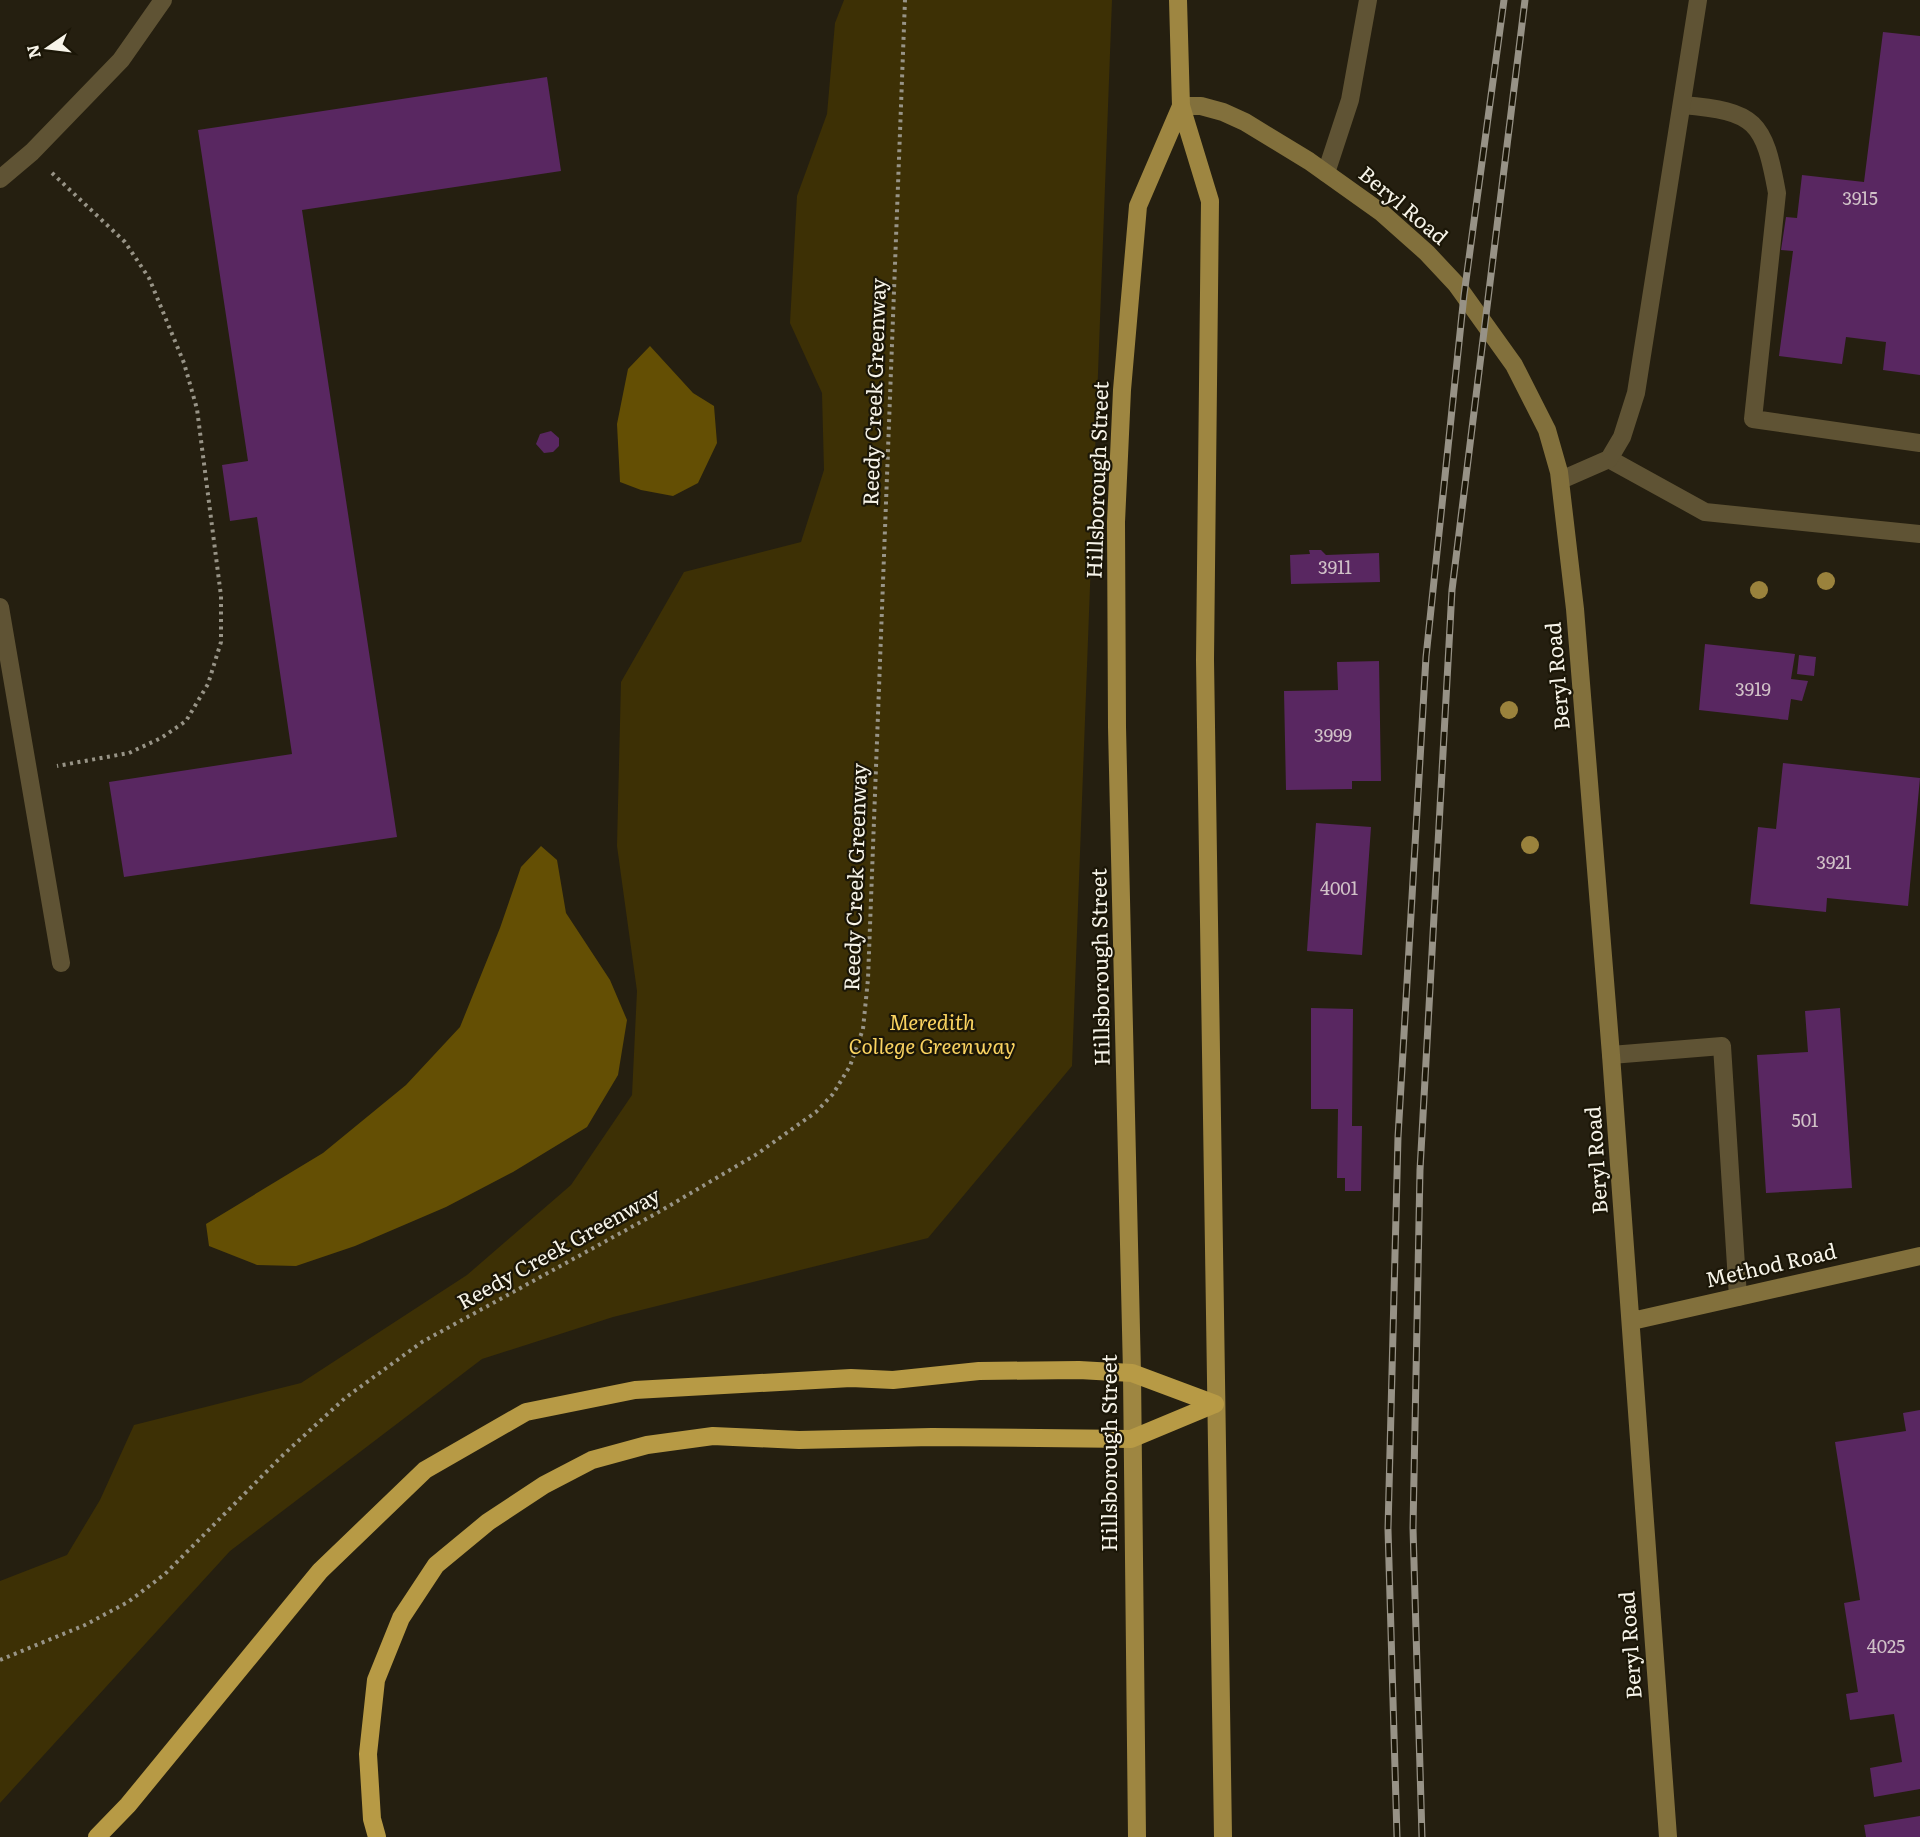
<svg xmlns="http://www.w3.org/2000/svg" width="1920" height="1837" font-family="Literata,serif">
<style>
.green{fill:#3d3005}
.water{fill:#644f04}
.building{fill:#592761}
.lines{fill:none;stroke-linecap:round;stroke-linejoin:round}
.path{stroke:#989487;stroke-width:4;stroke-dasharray:3 4.5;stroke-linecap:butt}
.lane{stroke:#5f5334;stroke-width:18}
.street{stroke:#5f5334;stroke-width:18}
.secondary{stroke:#82703c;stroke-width:18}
.primary{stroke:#9e8641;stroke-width:18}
.highway{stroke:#b79a45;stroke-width:18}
.rail-casing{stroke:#979286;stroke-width:7}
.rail{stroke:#1b1607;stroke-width:4.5;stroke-dasharray:14;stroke-linecap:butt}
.tree{fill:#9a823c}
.labels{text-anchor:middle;stroke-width:4.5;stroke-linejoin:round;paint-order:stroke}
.number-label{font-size:18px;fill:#d0c1c7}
.street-label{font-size:21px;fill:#f7f4e9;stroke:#1b1607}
.park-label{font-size:21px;font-style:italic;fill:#fad360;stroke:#1b1607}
</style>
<rect width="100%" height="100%" fill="#251f10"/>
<!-- green -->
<path class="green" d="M 844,0 L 1112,0 L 1072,1066 L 928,1238 L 613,1317 L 482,1359 L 230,1551 L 0,1803 L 0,1581 L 67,1555 L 100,1500 L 134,1425 L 301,1383 L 467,1275 L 571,1185 L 632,1095 L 637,991 L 617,846 L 621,682 L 684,572 L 801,542 L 824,470 L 822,393 L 790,323 L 797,196 L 827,114 L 835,23 Z"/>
<!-- water -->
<path class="water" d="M 650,346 L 693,393 L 714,406 L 717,443 L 698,483 L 673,496 L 641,490 L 620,482 L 617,424 L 628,369 Z
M 541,846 L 557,860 L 566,913 L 610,980 L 627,1020 L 618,1075 L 587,1127 L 513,1172 L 446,1207 L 355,1246 L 296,1266 L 257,1265 L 209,1246 L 206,1224 L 323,1153 L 406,1085 L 460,1027 L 500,928 L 521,867 Z"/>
<!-- building -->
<path class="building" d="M 1883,32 L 1920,36 L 1920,375 L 1883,370 L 1886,342 L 1846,337 L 1842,364 L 1779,356 L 1793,251 L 1781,250 L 1786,217 L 1797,218 L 1802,175 L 1864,182 Z
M 547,77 L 561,171 L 302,210 L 397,837 L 124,877 L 109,782 L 292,754 L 257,517 L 230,521 L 222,465 L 248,461 L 198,130 Z
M 551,431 L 559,438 L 559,446 L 553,452 L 544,453 L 536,444 L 540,434 Z
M 1309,550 L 1321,550 L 1326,555 L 1379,553 L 1380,582 L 1291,584 L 1290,555 L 1310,554 Z
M 1705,644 L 1795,654 L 1791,679 L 1808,681 L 1802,701 L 1791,699 L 1788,720 L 1699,710 Z
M 1799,655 L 1816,657 L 1814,676 L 1797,674 Z
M 1379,661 L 1381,781 L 1352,781 L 1352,789 L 1286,790 L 1284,691 L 1338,690 L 1337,662 Z
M 1783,763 L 1920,778 L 1908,906 L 1827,898 L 1826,912 L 1750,904 L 1758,827 L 1776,829 Z
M 1316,823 L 1371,827 L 1362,955 L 1307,951 Z
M 1311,1008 L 1353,1009 L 1352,1126 L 1362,1126 L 1361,1191 L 1345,1191 L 1345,1178 L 1337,1178 L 1338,1109 L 1311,1109 Z
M 1840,1008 L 1852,1188 L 1766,1193 L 1757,1055 L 1808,1052 L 1805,1011 Z
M 1920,1410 L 1920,1789 L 1874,1797 L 1870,1768 L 1902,1762 L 1894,1714 L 1850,1720 L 1846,1694 L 1858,1692 L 1844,1603 L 1860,1600 L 1835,1442 L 1906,1431 L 1903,1413 Z
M 1920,1816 L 1920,1837 L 1866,1837 L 1864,1825 Z"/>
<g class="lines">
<!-- path -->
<path class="path" d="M 52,173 L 125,242 L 149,278 L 184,363 L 197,409 L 221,596 L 221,642 L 208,684 L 186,721 L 161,738 L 129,753 L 57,766
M 0,1660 L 85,1625 L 128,1602 L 165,1574 L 283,1455 L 345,1398 L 422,1342 L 657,1213 L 757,1154 L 816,1112 L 833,1094 L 850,1066 L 863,1029 L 868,979 L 905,0"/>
<!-- lane -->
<path class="lane" d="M 1682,105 C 1756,111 1764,121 1777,193 L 1753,419 L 1920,443
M 1326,173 L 1350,100 L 1368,0
M 1609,459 L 1705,512 L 1920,534
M 0,607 L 61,963
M 1611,1055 L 1722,1046 L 1738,1297"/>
<!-- street -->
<path class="street" d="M 0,179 L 32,152 L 121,60 L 163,0
M 1561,480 L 1609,459 L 1622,437 L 1636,393 L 1698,0"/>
<!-- secondary -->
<path class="secondary" d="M 1181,106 L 1201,106 L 1223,112 L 1245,122 L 1309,161 L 1382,213 L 1427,253 L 1456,284 L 1514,365 L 1547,430 L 1559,472 L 1575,609 L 1611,1055 L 1668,1837
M 1632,1321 L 1920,1256"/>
<!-- primary -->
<path class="primary" d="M 1178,0 L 1181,106 L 1210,201 L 1205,660 L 1223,1837
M 1137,1837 L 1132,1373 L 1117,727 L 1116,522 L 1122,390 L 1138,206 L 1181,106"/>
<!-- highway -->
<path class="highway" d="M 97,1837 L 128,1805 L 320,1571 L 425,1470 L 526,1412 L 635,1390 L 851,1378 L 893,1380 L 979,1371 L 1079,1370 L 1132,1373 L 1215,1404
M 377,1837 L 372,1819 L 368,1754 L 376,1680 L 401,1618 L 436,1565 L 488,1522 L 544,1485 L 592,1460 L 647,1445 L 713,1436 L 799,1440 L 932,1437 L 1131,1439 L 1215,1404"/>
<!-- rail casing -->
<g class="rail-casing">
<path id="rail" d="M 1397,1837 L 1388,1529 L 1398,1137 L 1426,657 L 1464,295 L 1504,0
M 1422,1837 L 1413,1528 L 1420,1170 L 1452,590 L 1525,0"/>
</g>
<!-- rail -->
<use href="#rail" class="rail"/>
</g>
<!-- trees -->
<g class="tree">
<circle cx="1826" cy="581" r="9"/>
<circle cx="1759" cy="590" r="9"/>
<circle cx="1509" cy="710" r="9"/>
<circle cx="1530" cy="845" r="9"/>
</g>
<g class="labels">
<!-- number labels -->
<g class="number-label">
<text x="1860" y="205">3915</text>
<text x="1335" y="574">3911</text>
<text x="1753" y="696">3919</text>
<text x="1333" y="742">3999</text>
<text x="1834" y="869">3921</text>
<text x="1339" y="895">4001</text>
<text x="1805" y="1127">501</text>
<text x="1886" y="1653">4025</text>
</g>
<!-- street labels -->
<g class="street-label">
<text transform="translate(1403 206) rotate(40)" y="7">Beryl Road</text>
<text transform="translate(875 392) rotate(-88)" y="7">Reedy Creek Greenway</text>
<text transform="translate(1098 480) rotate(-88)" y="7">Hillsborough Street</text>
<text transform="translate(1558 676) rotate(-95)" y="7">Beryl Road</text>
<text transform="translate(856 877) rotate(-88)" y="7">Reedy Creek Greenway</text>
<text transform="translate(1101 967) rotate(-91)" y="7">Hillsborough Street</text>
<text transform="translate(1597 1160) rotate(-94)" y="7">Beryl Road</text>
<text transform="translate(559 1249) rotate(-29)" y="7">Reedy Creek Greenway</text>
<text transform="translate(1771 1266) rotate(-13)" y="7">Method Road</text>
<text transform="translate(1110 1453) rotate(-90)" y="7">Hillsborough Street</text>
<text transform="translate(1631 1645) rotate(-94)" y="7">Beryl Road</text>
</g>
<!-- park labels -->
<g class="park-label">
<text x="932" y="1030">Meredith<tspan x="932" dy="24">College Greenway</tspan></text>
</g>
</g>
<!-- north arrow -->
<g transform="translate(48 48) rotate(256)" stroke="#1b1607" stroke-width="4.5" paint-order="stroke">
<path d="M0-4.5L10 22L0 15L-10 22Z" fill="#f7f4e9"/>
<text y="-9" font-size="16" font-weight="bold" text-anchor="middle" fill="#f7f4e9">N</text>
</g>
</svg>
